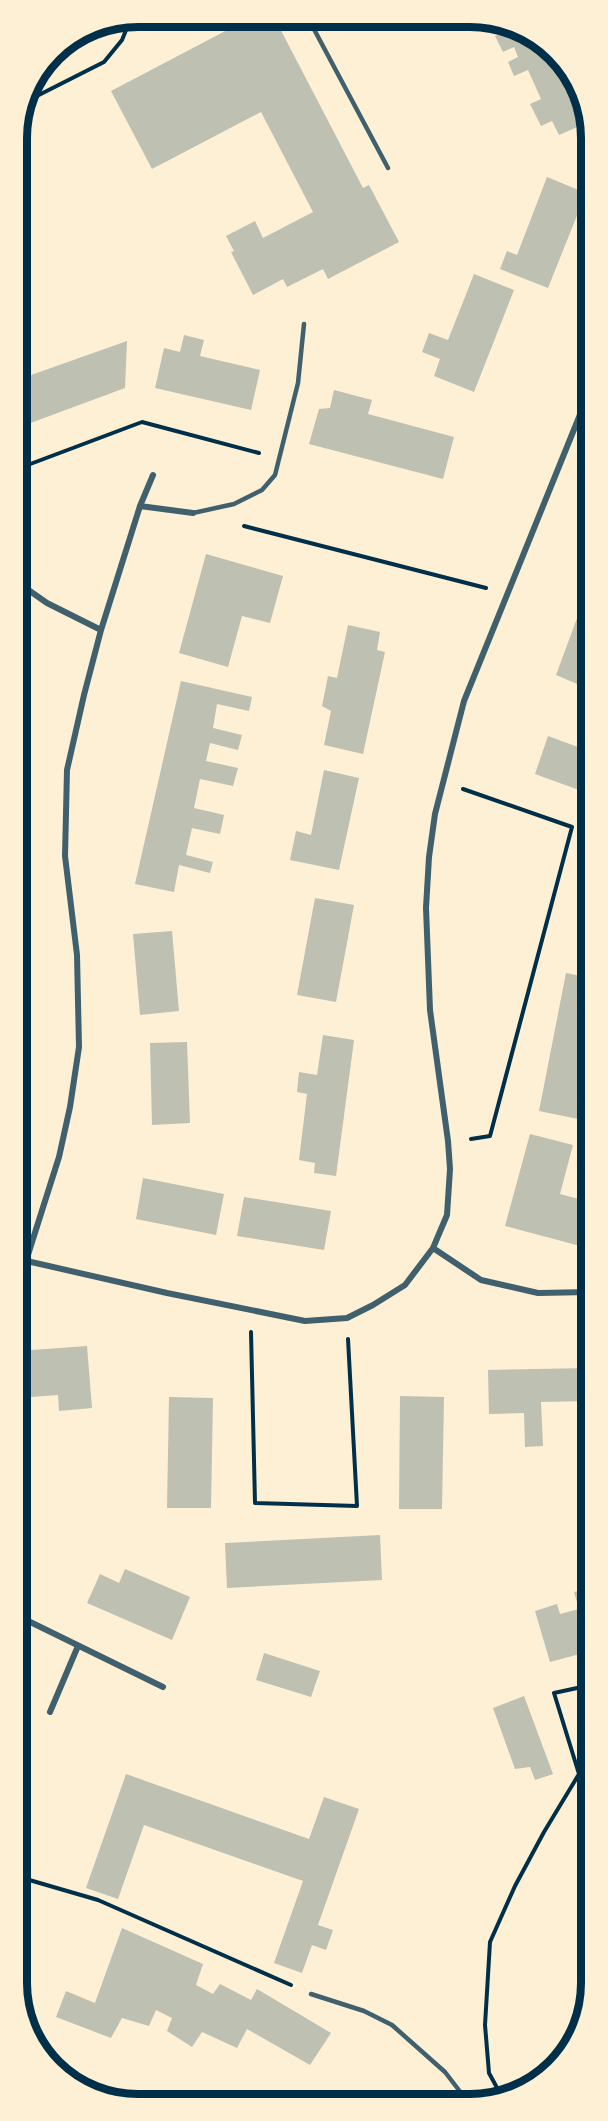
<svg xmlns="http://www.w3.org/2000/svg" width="608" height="2121" font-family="'Public Sans',sans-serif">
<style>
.building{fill:#bec0b2}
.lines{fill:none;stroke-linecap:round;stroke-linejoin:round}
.path{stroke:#003049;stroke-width:4}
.service{stroke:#3f606c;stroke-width:4.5}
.minor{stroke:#3f606c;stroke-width:6}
.rim{fill:none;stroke:#003049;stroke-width:8}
</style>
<rect width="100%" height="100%" fill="#fdf0d5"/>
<!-- building -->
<path class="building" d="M 252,17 L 274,17 L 363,188 L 369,185 L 399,242 L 328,279 L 323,269 L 287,287 L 283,279 L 253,295 L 231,252 L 234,251 L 226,236 L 255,221 L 263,238 L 313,212 L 261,112 L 152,169 L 111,91 Z
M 501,22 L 556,52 L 589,114 L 589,122 L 559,135 L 552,121 L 541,126 L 530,104 L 541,99 L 528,70 L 514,76 L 508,62 L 518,57 L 514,47 L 503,52 L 495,36 L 505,32 Z
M 547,177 L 586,193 L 548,288 L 500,269 L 507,251 L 517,255 Z
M 474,274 L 514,290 L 474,392 L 434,376 L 440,359 L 422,352 L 429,333 L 448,340 Z
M 184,335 L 204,340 L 200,356 L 260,370 L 251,410 L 155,388 L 164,348 L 180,352 Z
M 127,341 L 125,388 L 17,428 L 17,380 Z
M 334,390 L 372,400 L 368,414 L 454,437 L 443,479 L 309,444 L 319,409 L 330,408 Z
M 206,554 L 283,576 L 270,623 L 242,616 L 228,667 L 179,653 Z
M 590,583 L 590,701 L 578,696 L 582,686 L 556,675 Z
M 348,625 L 380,632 L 377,650 L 385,652 L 363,754 L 324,745 L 331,711 L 322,706 L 328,676 L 337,678 Z
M 181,681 L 252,697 L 249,711 L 217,704 L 213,728 L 242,735 L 238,750 L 210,743 L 206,761 L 238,768 L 233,786 L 200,779 L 194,808 L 224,815 L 220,834 L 192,828 L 186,855 L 213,862 L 210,873 L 179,865 L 174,892 L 135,884 Z
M 17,686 L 26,688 L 18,724 L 17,724 Z
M 586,725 L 590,727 L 590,794 L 535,774 L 548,736 L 578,747 Z
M 324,770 L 359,778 L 339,870 L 290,860 L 296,831 L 311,835 Z
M 315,898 L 354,905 L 336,1002 L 297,995 Z
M 172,931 L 179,1011 L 140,1015 L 133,934 Z
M 566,973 L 590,978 L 590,1081 L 583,1120 L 539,1111 Z
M 323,1035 L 354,1040 L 336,1176 L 314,1173 L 315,1163 L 299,1160 L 307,1094 L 297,1092 L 299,1072 L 317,1075 Z
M 187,1042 L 190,1123 L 152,1125 L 150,1043 Z
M 530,1134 L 573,1145 L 560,1194 L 590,1202 L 590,1224 L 584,1247 L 505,1226 Z
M 143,1178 L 224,1194 L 216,1235 L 136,1219 Z
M 244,1197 L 331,1211 L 324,1250 L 237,1236 Z
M 87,1346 L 92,1408 L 59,1411 L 58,1395 L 18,1398 L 18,1351 Z
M 591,1368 L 591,1401 L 541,1402 L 543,1446 L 525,1447 L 524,1413 L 489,1414 L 488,1370 Z
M 400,1396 L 444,1397 L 442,1509 L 399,1509 Z
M 169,1397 L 213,1398 L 211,1508 L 167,1508 Z
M 18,1465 L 20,1465 L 26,1531 L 18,1532 Z
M 380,1535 L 382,1580 L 227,1588 L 225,1543 Z
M 125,1569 L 190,1597 L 172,1640 L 87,1603 L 100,1574 L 119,1583 Z
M 591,1588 L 591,1651 L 550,1662 L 535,1611 L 557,1604 L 560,1614 L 579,1609 L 574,1592 Z
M 264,1653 L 320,1671 L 311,1697 L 256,1680 Z
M 524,1696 L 553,1774 L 535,1780 L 530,1767 L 515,1769 L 493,1708 Z
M 126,1774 L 309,1839 L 324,1797 L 359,1809 L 318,1925 L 333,1930 L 326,1950 L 312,1945 L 302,1973 L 274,1963 L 303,1881 L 144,1825 L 118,1899 L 86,1888 Z
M 122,1928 L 203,1964 L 196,1985 L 213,1994 L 220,1984 L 251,2000 L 257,1989 L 331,2033 L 310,2065 L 247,2029 L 237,2048 L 202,2032 L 192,2047 L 167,2031 L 172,2018 L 156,2010 L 149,2026 L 122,2018 L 111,2038 L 56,2017 L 66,1991 L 95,2003 Z"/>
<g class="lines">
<!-- path -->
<path class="path" d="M 23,103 L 104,62 L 122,40 L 131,18
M 17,469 L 142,422 L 259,453
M 244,526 L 486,588
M 463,789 L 572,827 L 490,1136 L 471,1139
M 251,1332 L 255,1503 L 357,1506 L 348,1339
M 582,1772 L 591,1765
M 580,1774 L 591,1753
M 19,1877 L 98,1900 L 291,1985
M 502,2097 L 489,2073 L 485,2025 L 490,1942 L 515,1886 L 544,1832 L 579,1774 L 554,1693 L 591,1685"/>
<!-- service -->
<path class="service" d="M 308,18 L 388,168
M 193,513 L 234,504 L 262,490 L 275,475 L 298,383 L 304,324
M 311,1994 L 364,2011 L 392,2025 L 445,2072 L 468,2102"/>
<!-- minor -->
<path class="minor" d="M 140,506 L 193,513
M 17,582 L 47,603 L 101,630
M 433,1248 L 481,1280 L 538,1293 L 591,1292
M 18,1259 L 167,1293 L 305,1321 L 347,1318 L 373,1305 L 405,1285 L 433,1248 L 447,1215 L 450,1169 L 448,1141 L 430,1010 L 426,908 L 429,857 L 435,814 L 464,701 L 590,390
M 26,1261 L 59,1157 L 70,1107 L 79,1047 L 77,955 L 65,856 L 67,770 L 84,695 L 101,630 L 140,506 L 153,475
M 18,1616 L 163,1687
M 50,1712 L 78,1646"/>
</g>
<!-- crop -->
<path d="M0 0H608V2121H0ZM138 27H470A111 111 0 0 1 581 138V1983A111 111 0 0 1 470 2094H138A111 111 0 0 1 27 1983V138A111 111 0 0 1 138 27Z" fill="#fdf0d5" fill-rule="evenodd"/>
<path class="rim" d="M138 27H470A111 111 0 0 1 581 138V1983A111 111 0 0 1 470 2094H138A111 111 0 0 1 27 1983V138A111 111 0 0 1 138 27Z"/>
</svg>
